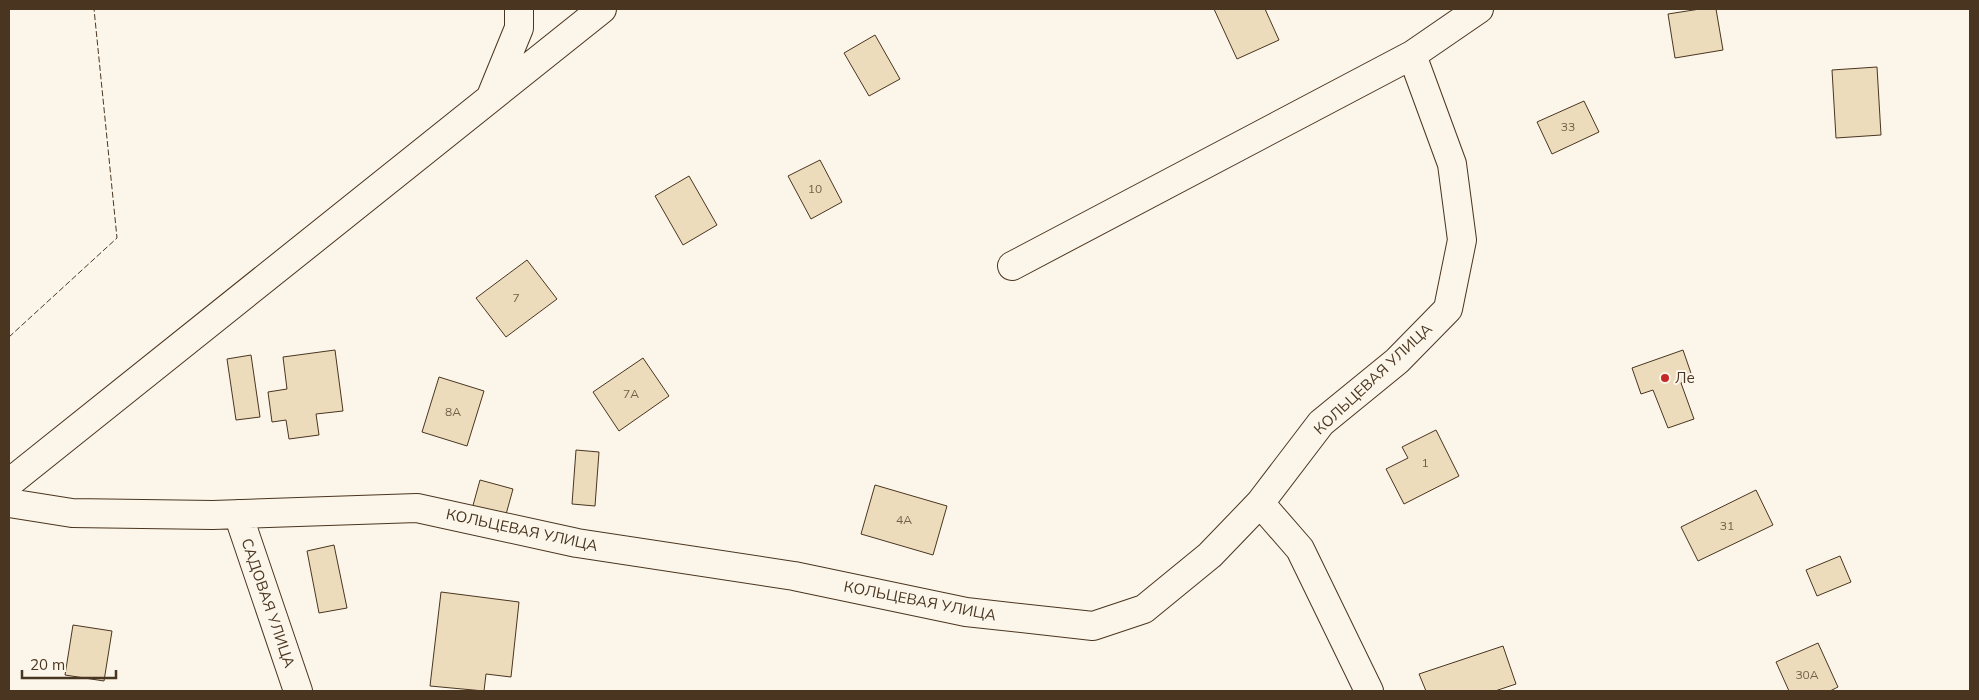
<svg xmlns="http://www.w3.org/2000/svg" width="1979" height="700" font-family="Mulish,sans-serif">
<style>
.building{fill:#ecdcbc;stroke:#4a3520}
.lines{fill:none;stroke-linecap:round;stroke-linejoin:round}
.minor-casing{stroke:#4a3520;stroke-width:30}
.minor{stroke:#fbf6e9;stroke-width:28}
.fence{stroke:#4a3520;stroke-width:1;stroke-dasharray:6 2.5;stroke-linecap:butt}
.poi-dot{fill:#c62828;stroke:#fbf6e9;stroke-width:2}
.labels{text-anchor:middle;stroke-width:4;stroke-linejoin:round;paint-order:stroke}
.number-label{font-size:12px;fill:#725f47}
.poi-label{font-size:15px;fill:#4a3520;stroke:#fbf6e9;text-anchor:start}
.street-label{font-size:15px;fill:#4a3520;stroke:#fbf6e9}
</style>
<rect width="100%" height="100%" fill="#fbf6e9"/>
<!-- building -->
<path class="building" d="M 1214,9 L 1265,9 L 1279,40 L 1237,59 Z
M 1700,9 L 1716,9 L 1723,50 L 1675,58 L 1668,14 Z
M 875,35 L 900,79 L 869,96 L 844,53 Z
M 1877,67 L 1881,135 L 1836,138 L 1832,70 Z
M 1584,101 L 1599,132 L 1552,154 L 1537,122 Z
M 820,160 L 842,202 L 811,219 L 788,176 Z
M 689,176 L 717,225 L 683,245 L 655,196 Z
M 527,260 L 557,299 L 506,337 L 476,298 Z
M 335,350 L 343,411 L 316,414 L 319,435 L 289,439 L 286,420 L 272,422 L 268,392 L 287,389 L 283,357 Z
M 1683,350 L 1693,379 L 1681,383 L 1694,419 L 1668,428 L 1653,390 L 1641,394 L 1632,368 Z
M 251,355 L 260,417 L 236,420 L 227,359 Z
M 643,358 L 669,396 L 619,431 L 593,392 Z
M 439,377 L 484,391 L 467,446 L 422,432 Z
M 1436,430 L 1459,476 L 1404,504 L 1386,469 L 1408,458 L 1402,447 Z
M 576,450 L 599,452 L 595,506 L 572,504 Z
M 480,480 L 513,489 L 505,518 L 472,509 Z
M 875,485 L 947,506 L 933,555 L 861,534 Z
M 1756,490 L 1773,525 L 1698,561 L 1681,527 Z
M 334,545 L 347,608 L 319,613 L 307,551 Z
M 1840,556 L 1851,582 L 1817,596 L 1806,570 Z
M 441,592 L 519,602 L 511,677 L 486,674 L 484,691 L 430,686 Z
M 73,625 L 112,631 L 104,681 L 65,675 Z
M 1818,643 L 1838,687 L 1830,691 L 1789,691 L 1776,662 Z
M 1503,646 L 1516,684 L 1495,691 L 1426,691 L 1419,674 Z"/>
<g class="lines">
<!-- minor casing -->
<g class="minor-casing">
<path id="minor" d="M 492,94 L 519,28 L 519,9
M 1012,266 L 1412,55 L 1479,9
M 9,483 L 602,9
M 9,503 L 72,513 L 213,515 L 417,508 L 577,543 L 794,576 L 966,612 L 1093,626 L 1144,609 L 1210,555 L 1260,503 L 1321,423 L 1397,361 L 1448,309 L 1462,240 L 1452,164 L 1412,55
M 1260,503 L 1300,549 L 1369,691
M 238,514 L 298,691"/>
</g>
<!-- minor -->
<use href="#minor" class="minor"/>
<!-- fence -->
<path class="fence" d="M 9,337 L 117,238 L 94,9"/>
</g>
<!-- markers -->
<circle class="poi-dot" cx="1665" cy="378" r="5"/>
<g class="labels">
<!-- number labels -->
<g class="number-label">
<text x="1568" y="131">33</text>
<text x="815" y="193">10</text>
<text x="516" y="302">7</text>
<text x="631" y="398">7А</text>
<text x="453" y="416">8А</text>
<text x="1425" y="467">1</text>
<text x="904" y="524">4А</text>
<text x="1727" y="530">31</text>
<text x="1807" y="679">30А</text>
</g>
<!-- poi labels -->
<g class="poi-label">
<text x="1675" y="383">Ле</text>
</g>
<!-- street labels -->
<g class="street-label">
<text transform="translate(1373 379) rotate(-43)" y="5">КОЛЬЦЕВАЯ УЛИЦА</text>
<text transform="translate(522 530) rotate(12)" y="5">КОЛЬЦЕВАЯ УЛИЦА</text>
<text transform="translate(920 601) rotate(11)" y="5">КОЛЬЦЕВАЯ УЛИЦА</text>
<text transform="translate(268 603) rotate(71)" y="5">САДОВАЯ УЛИЦА</text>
</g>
</g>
<!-- border -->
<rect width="1979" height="700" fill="none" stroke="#4a3520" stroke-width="20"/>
<!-- scale -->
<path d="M22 670v8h94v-8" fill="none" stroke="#4a3520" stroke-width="2.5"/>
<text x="30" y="670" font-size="15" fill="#4a3520" stroke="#fbf6e9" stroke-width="4" paint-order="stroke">20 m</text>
</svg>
